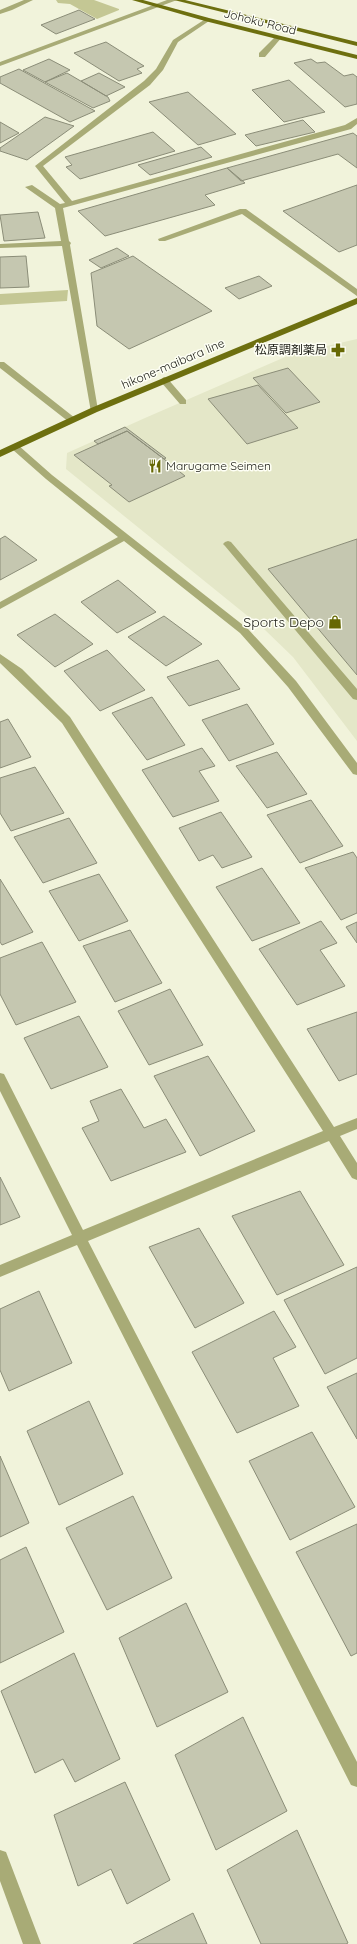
<svg xmlns="http://www.w3.org/2000/svg" width="357" height="1944" font-family="Quicksand,'Noto Sans JP',sans-serif">
<style>
.built{fill:#e4e7c8}
.green{fill:#c4c794}
.building{fill:#c5c7b0;stroke:#8b8d78}
.lines{fill:none;stroke-linecap:round;stroke-linejoin:round}
.minor{fill:#a8ab76;fill-rule:evenodd}
.major{fill:#6d6f0f;fill-rule:evenodd}
.labels{text-anchor:middle;stroke-width:3;stroke-linejoin:round;paint-order:stroke}
.far-street-label{font-size:12px;fill:#21221a;stroke:#fefff5}
.far-poi-label{font-size:12px;fill:#21221a;stroke:#fefff5;text-anchor:end}
.poi-label{font-size:14px;fill:#21221a;stroke:#fefff5;text-anchor:end}
</style>
<rect width="100%" height="100%" fill="#f1f3db"/>
<!-- built -->
<path class="built" d="M 357,339 L 357,741 L 293,657 L 265,630 L 66,469 L 67,453 L 145,418 L 292,354 Z"/>
<!-- green -->
<path class="green" d="M 56,0 L 94,0 L 119,9 L 119,10 L 97,19 L 70,4 L 58,3 Z
M 68,290 L 67,301 L 0,305 L 0,294 Z"/>
<!-- building -->
<path class="building" d="M 79,10 L 95,19 L 56,34 L 41,25 Z
M 106,42 L 144,66 L 137,69 L 142,73 L 119,81 L 74,53 Z
M 49,59 L 70,70 L 45,82 L 23,70 Z
M 311,59 L 317,63 L 325,62 L 344,76 L 353,74 L 357,77 L 357,104 L 345,107 L 294,63 Z
M 19,69 L 95,111 L 70,122 L 0,83 L 0,77 Z
M 67,73 L 108,97 L 110,101 L 93,108 L 45,82 Z
M 99,73 L 125,87 L 106,96 L 81,81 Z
M 289,80 L 325,112 L 284,122 L 252,90 Z
M 188,92 L 236,134 L 198,145 L 149,102 Z
M 45,117 L 74,126 L 27,160 L 0,151 L 0,148 Z
M 303,120 L 315,132 L 256,146 L 245,135 Z
M 0,122 L 19,133 L 0,143 Z
M 153,132 L 175,151 L 80,179 L 66,167 L 72,165 L 65,157 Z
M 353,133 L 357,136 L 357,168 L 338,154 L 241,181 L 227,168 Z
M 201,147 L 212,157 L 150,175 L 138,165 Z
M 227,168 L 245,183 L 205,195 L 215,205 L 105,236 L 78,211 Z
M 357,185 L 357,245 L 339,252 L 283,211 Z
M 38,212 L 45,238 L 4,241 L 0,215 Z
M 117,248 L 129,256 L 101,268 L 89,260 Z
M 26,256 L 29,287 L 0,288 L 0,257 Z
M 133,256 L 212,311 L 129,349 L 97,326 L 91,273 Z
M 259,276 L 272,286 L 239,299 L 225,288 Z
M 288,368 L 320,402 L 286,413 L 253,378 Z
M 258,385 L 298,428 L 247,444 L 208,399 Z
M 125,427 L 166,458 L 164,459 L 127,431 L 98,444 L 94,441 Z
M 127,431 L 164,459 L 185,476 L 129,502 L 109,486 L 112,485 L 74,455 Z
M 5,536 L 37,560 L 0,580 L 0,539 Z
M 357,539 L 357,675 L 268,569 Z
M 118,580 L 156,612 L 117,633 L 81,602 Z
M 55,614 L 93,644 L 55,667 L 17,635 Z
M 164,616 L 202,644 L 166,666 L 128,637 Z
M 107,650 L 145,690 L 100,711 L 64,671 Z
M 218,660 L 240,689 L 189,706 L 167,677 Z
M 152,697 L 185,745 L 147,760 L 112,713 Z
M 247,704 L 274,744 L 229,761 L 202,720 Z
M 8,719 L 31,757 L 0,768 L 0,722 Z
M 202,748 L 215,766 L 199,771 L 219,801 L 173,817 L 142,770 Z
M 277,752 L 307,794 L 267,808 L 236,766 Z
M 35,767 L 64,813 L 11,831 L 0,813 L 0,778 Z
M 311,800 L 343,846 L 300,863 L 267,815 Z
M 221,812 L 252,857 L 222,868 L 213,855 L 199,861 L 179,828 Z
M 69,818 L 97,863 L 43,883 L 14,837 Z
M 353,852 L 357,858 L 357,913 L 341,920 L 305,868 Z
M 262,868 L 300,923 L 252,941 L 216,887 Z
M 99,874 L 128,921 L 79,941 L 49,891 Z
M 0,879 L 33,932 L 2,945 L 0,942 Z
M 321,921 L 337,943 L 320,950 L 345,986 L 297,1005 L 259,949 Z
M 357,922 L 357,943 L 346,927 Z
M 130,930 L 162,983 L 115,1002 L 83,946 Z
M 42,942 L 76,1002 L 16,1025 L 0,994 L 0,958 Z
M 170,989 L 203,1045 L 149,1065 L 118,1011 Z
M 357,1012 L 357,1074 L 339,1081 L 307,1029 Z
M 79,1016 L 108,1067 L 51,1089 L 24,1038 Z
M 208,1056 L 255,1131 L 200,1156 L 154,1076 Z
M 121,1089 L 144,1128 L 166,1119 L 186,1152 L 111,1181 L 82,1128 L 99,1121 L 90,1101 Z
M 0,1177 L 20,1217 L 0,1225 Z
M 300,1191 L 344,1265 L 277,1295 L 232,1216 Z
M 199,1228 L 244,1303 L 195,1328 L 149,1247 Z
M 357,1267 L 357,1358 L 325,1374 L 284,1300 Z
M 39,1291 L 72,1363 L 9,1391 L 0,1370 L 0,1309 Z
M 274,1311 L 296,1347 L 273,1358 L 299,1406 L 237,1433 L 192,1352 Z
M 357,1373 L 357,1439 L 327,1387 Z
M 89,1401 L 123,1474 L 59,1505 L 27,1431 Z
M 312,1432 L 355,1507 L 290,1540 L 249,1461 Z
M 0,1456 L 29,1523 L 0,1537 Z
M 133,1496 L 172,1578 L 107,1610 L 66,1528 Z
M 357,1524 L 357,1653 L 351,1656 L 296,1552 Z
M 26,1547 L 64,1632 L 0,1663 L 0,1560 Z
M 186,1603 L 228,1692 L 157,1727 L 119,1638 Z
M 74,1653 L 120,1759 L 75,1782 L 63,1759 L 35,1773 L 1,1691 Z
M 243,1717 L 287,1811 L 216,1850 L 175,1755 Z
M 125,1782 L 170,1880 L 127,1904 L 111,1869 L 78,1886 L 54,1815 Z
M 297,1830 L 348,1943 L 346,1944 L 261,1944 L 227,1870 Z
M 193,1913 L 207,1944 L 133,1944 Z"/>
<g class="lines">
<!-- minor -->
<path class="minor" d="M 24,0 L 33,0 L 12,10 L 0,14 L 0,10 Z
M 167,0 L 177,0 L 0,66 L 0,62 Z
M 207,18 L 210,20 L 209,21 L 178,42 L 163,70 L 150,85 L 43,166 L 72,201 L 345,125 L 357,118 L 357,124 L 351,129 L 63,208 L 69,241 L 71,243 L 70,245 L 98,410 L 94,413 L 91,412 L 62,246 L 0,248 L 0,244 L 61,241 L 55,208 L 25,187 L 32,185 L 60,204 L 65,203 L 35,166 L 144,81 L 156,69 L 173,40 Z
M 276,36 L 282,37 L 265,57 L 259,57 L 259,53 Z
M 240,209 L 246,209 L 357,289 L 357,296 L 242,214 L 165,241 L 159,241 L 158,239 Z
M 0,362 L 4,362 L 75,418 L 75,422 L 69,422 L 0,368 Z
M 164,377 L 167,378 L 186,400 L 186,404 L 180,404 L 161,382 L 160,380 Z
M 15,444 L 18,445 L 52,475 L 248,629 L 296,681 L 357,763 L 357,775 L 353,774 L 288,687 L 240,633 L 124,541 L 0,609 L 0,602 L 118,537 L 46,479 L 12,449 L 10,447 Z
M 228,541 L 231,542 L 357,689 L 357,700 L 353,699 L 225,546 L 223,544 L 225,542 Z
M 0,654 L 22,669 L 70,717 L 334,1127 L 357,1118 L 357,1129 L 340,1136 L 357,1163 L 357,1180 L 352,1178 L 329,1141 L 88,1241 L 357,1762 L 357,1787 L 351,1785 L 77,1245 L 0,1277 L 0,1265 L 72,1235 L 0,1091 L 0,1073 L 4,1074 L 83,1230 L 323,1131 L 62,723 L 0,663 Z
M 0,1850 L 6,1852 L 41,1944 L 23,1944 L 0,1881 Z"/>
<!-- major -->
<path class="major" d="M 132,0 L 143,0 L 209,18 L 357,55 L 357,59 L 205,21 Z
M 174,0 L 185,0 L 357,42 L 357,46 Z
M 357,298 L 357,304 L 97,412 L 0,457 L 0,450 L 91,408 Z"/>
</g>
<!-- icons -->
<defs>
<g id="pharmacy-bare" transform="scale(1.08)"><path d="M-2-6h4v4h4v4h-4v4h-4v-4h-4v-4h4Z" fill="#666804" stroke="#fefff5" stroke-width="2.5" paint-order="stroke"/></g>
<g id="restaurant-bare" transform="scale(1.08)"><path d="M-5-6h1v4h1v-4h1v4h1v-4h1v5L-1.5 .5V6h-2V.5L-5-1ZM5-6V6H3V1.5H1.5Q1.5-4 5-6Z" fill="#666804" stroke="#fefff5" stroke-width="2.5" paint-order="stroke"/></g>
<g id="shop-bare" transform="scale(1.08)"><path d="M-5-2.5h2.3a2.7 3.5 0 0 1 5.4 0H5L5.5 6h-11ZM-1.5-2.5h3a1.5 2.3 0 0 0-3 0Z" fill="#666804" stroke="#fefff5" stroke-width="2.5" paint-order="stroke"/></g>
</defs>
<g fill-rule="evenodd">
<use href="#pharmacy-bare" x="338" y="350"/>
<use href="#restaurant-bare" x="155" y="466"/>
<use href="#shop-bare" x="335" y="622"/>
</g>
<g class="labels">
<!-- far-street labels -->
<g class="far-street-label">
<text transform="translate(260 22) rotate(14)" y="4">Johoku Road</text>
<text transform="translate(173 364) rotate(-23)" y="4">hikone-maibara line</text>
</g>
<!-- far-poi labels -->
<g class="far-poi-label">
<text x="327" y="354">松原調剤薬局</text>
<text x="166" y="470" text-anchor="start">Marugame Seimen</text>
</g>
<!-- poi labels -->
<g class="poi-label">
<text x="324" y="627">Sports Depo</text>
</g>
</g>
</svg>
